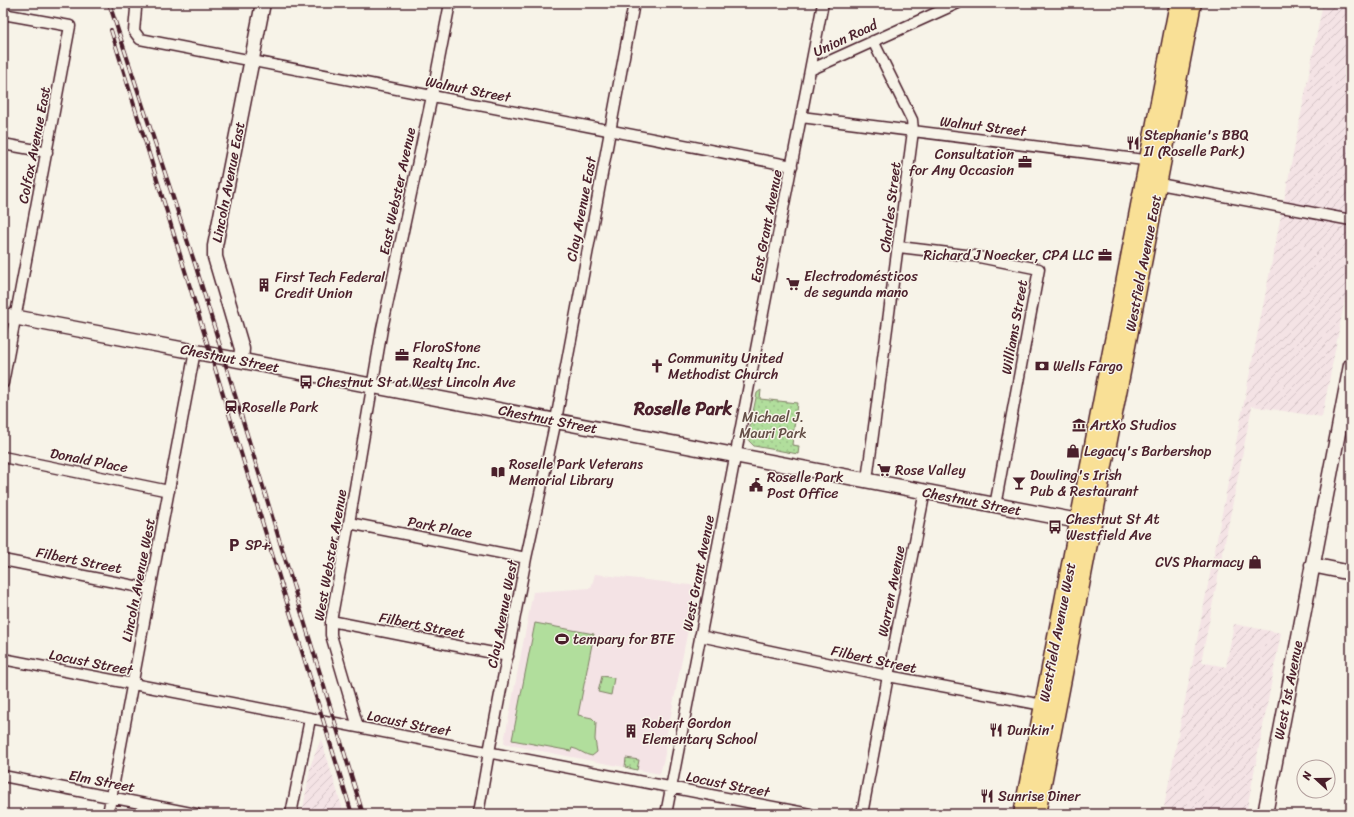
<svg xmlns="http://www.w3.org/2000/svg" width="1354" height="817" font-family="Sriracha,sans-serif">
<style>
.built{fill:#f4e3e5}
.industrial{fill:url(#industrial-furrows)}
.grass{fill:#b1de9c;stroke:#7e7e64}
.park{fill:url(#park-dots);stroke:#7e7e64}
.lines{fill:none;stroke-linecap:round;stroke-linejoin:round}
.street-casing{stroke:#4a1f2b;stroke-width:13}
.secondary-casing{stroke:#4a1f2b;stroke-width:17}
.primary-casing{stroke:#4a1f2b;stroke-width:19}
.street{stroke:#f7f3e8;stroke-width:10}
.secondary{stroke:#f7f3e8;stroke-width:14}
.primary{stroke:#f9e096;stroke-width:16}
.rail-casing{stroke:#4a1f2b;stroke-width:4}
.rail{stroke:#f7f3e8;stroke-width:2.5;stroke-dasharray:8;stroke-linecap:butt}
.labels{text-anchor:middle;stroke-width:3;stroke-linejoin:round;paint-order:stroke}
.street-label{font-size:14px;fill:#4a1f2b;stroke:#f7f3e8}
.poi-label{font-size:14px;fill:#4a1f2b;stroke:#f7f3e8;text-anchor:start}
.park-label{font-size:14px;fill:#644f47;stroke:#f7f3e8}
.district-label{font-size:18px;font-weight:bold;fill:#4a1f2b;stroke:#f7f3e8}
</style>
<defs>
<pattern id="industrial-furrows" width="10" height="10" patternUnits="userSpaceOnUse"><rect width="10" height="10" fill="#f4e3e5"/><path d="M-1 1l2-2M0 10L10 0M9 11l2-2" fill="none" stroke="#d3c2c5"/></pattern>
<pattern id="park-dots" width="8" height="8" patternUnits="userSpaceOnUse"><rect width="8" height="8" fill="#b1de9c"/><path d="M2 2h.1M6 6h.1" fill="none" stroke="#9abe87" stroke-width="1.8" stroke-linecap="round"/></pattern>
</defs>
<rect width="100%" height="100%" fill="#f7f3e8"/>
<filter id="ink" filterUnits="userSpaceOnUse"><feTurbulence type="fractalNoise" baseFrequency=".025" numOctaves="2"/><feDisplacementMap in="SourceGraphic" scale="8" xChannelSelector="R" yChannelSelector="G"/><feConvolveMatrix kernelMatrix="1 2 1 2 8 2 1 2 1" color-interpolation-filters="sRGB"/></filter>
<g filter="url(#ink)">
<!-- built -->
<path class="built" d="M 595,574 L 699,586 L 696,602 L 692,610 L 665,744 L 665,754 L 660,774 L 505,744 L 504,742 L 533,592 L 591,588 Z"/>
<!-- industrial -->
<path class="industrial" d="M 1323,3 L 1351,3 L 1351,268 L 1322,417 L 1252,406 L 1201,662 L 1226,667 L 1234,624 L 1281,633 L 1246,814 L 1201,814 L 1164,807 Z
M 321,739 L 342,807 L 340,814 L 302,814 L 311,764 Z"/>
<!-- grass -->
<path class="grass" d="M 535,623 L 594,634 L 578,715 L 592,718 L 596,722 L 595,739 L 597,752 L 592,756 C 584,755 579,749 572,748 L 571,751 L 512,740 Z
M 602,676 L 614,678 L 611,695 L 598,692 Z"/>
<!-- park -->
<path class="park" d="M 761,390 L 760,399 L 797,403 L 792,445 L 799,446 L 798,454 L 754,446 L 749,441 L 748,436 L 757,393 Z
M 626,758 L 639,760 L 637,770 L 625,767 Z"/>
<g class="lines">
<!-- street casing -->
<g class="street-casing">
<path id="street" d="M 134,3 L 136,9 L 134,31 L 140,39 L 792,166
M 3,14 L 70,26 L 3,383
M 810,70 L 958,3
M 801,117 L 1152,161
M 3,144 L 47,152
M 1154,183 L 1351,220
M 899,247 L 974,256 L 1039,269 L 995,506
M 3,457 L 169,491
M 867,480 L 913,131 L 912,120 L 873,41
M 349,523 L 526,558
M 3,560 L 150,589
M 331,621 L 508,656
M 700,636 L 888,676 L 1043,705
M 3,659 L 810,814
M 358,727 L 331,635 L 331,621 L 349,523 L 382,329 L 432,96 L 450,3
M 3,776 L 196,814
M 108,814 L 195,351
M 291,814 L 310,719
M 478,814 L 489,752 L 526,558 L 556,420 L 634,3
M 666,814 L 823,3
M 862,814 L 888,676 L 925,491"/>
</g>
<!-- secondary casing -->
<g class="secondary-casing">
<path id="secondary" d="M 3,315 L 1089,523
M 241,360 L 242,349 L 215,257 L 215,246 L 263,3
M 1312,565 L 1351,573
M 1265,814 L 1351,365"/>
</g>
<!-- primary casing -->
<g class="primary-casing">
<path id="primary" d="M 1022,814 L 1178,3
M 1037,814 L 1193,3"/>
</g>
<!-- street -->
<use href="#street" class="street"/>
<!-- secondary -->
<use href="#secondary" class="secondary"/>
<!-- primary -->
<use href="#primary" class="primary"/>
<!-- rail casing -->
<g class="rail-casing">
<path id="rail" d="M 109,3 L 195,264 L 363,814
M 111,30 L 352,814"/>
</g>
<!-- rail -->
<use href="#rail" class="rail"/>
</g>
</g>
<!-- icons -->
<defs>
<g id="restaurant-bare" transform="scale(1.08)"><path d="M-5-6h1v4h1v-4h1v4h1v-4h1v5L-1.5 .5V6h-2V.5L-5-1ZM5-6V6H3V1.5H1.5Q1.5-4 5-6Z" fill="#4a1f2b" stroke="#f7f3e8" stroke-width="2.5" paint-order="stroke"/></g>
<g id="office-bare" transform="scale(1.08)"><path d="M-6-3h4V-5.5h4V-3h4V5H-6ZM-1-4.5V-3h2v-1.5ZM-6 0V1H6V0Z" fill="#4a1f2b" stroke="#f7f3e8" stroke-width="2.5" paint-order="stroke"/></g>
<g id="supermarket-bare" transform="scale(1.08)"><path d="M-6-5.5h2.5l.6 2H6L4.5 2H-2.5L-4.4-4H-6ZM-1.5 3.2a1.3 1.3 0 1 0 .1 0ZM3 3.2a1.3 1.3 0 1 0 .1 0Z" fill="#4a1f2b" stroke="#f7f3e8" stroke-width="2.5" paint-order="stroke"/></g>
<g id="building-bare" transform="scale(1.08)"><path d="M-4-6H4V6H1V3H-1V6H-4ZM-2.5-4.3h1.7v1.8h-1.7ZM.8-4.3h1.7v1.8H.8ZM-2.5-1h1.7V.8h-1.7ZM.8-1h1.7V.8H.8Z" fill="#4a1f2b" stroke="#f7f3e8" stroke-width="2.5" paint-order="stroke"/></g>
<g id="church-bare" transform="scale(1.08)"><path d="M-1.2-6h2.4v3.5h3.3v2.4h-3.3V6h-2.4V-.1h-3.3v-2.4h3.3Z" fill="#4a1f2b" stroke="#f7f3e8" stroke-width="2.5" paint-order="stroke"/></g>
<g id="bank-bare" transform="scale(1.08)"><path d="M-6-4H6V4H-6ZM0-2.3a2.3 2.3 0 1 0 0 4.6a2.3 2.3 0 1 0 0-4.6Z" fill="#4a1f2b" stroke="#f7f3e8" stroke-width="2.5" paint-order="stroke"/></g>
<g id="bus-bare" transform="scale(1.08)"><path d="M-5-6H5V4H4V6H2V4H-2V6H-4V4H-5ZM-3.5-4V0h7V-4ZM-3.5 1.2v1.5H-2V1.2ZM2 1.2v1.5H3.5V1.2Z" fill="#4a1f2b" stroke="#f7f3e8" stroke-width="2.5" paint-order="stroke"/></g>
<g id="station-bare" transform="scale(1.08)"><path d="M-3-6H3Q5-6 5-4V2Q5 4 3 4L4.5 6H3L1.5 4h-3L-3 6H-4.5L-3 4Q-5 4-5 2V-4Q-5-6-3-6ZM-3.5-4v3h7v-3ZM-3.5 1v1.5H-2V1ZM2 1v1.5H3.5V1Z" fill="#4a1f2b" stroke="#f7f3e8" stroke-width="2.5" paint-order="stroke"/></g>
<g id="museum-bare" transform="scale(1.08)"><path d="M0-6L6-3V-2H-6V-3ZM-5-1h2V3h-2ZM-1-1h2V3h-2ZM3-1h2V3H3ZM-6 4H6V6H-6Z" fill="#4a1f2b" stroke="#f7f3e8" stroke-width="2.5" paint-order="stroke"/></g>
<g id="shop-bare" transform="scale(1.08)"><path d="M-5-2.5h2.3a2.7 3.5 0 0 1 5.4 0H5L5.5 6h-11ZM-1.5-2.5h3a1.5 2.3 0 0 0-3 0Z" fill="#4a1f2b" stroke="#f7f3e8" stroke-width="2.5" paint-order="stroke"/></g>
<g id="library-bare" transform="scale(1.08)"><path d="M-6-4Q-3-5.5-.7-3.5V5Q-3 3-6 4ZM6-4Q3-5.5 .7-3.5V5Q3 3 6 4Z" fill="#4a1f2b" stroke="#f7f3e8" stroke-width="2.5" paint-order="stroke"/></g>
<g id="bar-bare" transform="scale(1.08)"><path d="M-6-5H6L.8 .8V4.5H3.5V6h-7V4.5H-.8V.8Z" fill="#4a1f2b" stroke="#f7f3e8" stroke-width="2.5" paint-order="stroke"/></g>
<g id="civic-bare" transform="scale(1.08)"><path d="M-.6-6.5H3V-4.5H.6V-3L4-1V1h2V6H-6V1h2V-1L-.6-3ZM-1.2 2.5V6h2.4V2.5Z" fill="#4a1f2b" stroke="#f7f3e8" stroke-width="2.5" paint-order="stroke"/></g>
<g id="parking-bare" transform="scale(1.08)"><path d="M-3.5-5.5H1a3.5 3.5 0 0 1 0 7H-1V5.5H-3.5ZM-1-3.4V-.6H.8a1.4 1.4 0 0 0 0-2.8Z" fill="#4a1f2b" stroke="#f7f3e8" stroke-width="2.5" paint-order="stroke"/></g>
<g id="stadium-bare" transform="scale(1.08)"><path d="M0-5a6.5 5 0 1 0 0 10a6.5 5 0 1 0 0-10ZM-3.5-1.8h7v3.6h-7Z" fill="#4a1f2b" stroke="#f7f3e8" stroke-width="2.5" paint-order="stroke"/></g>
</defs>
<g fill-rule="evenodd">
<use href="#restaurant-bare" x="1133" y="143"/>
<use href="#office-bare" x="1025" y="162"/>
<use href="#office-bare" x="1105" y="255"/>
<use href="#supermarket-bare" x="793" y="284"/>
<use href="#building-bare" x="264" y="285"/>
<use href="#office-bare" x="402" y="355"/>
<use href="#church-bare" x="657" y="366"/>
<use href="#bank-bare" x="1042" y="366"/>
<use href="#bus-bare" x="306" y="382"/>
<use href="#station-bare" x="231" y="407"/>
<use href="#museum-bare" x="1079" y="425"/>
<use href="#shop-bare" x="1073" y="451"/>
<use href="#supermarket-bare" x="884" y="470"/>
<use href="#library-bare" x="498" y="472"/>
<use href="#bar-bare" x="1019" y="483"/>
<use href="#civic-bare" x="756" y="485"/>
<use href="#bus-bare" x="1055" y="527"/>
<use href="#parking-bare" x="234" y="545"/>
<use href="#shop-bare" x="1255" y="562"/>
<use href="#stadium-bare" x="562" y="639"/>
<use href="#restaurant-bare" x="996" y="730"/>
<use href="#building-bare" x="631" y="731"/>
<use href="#restaurant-bare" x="987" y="796"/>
</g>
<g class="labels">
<!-- street labels -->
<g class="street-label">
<text transform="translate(845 38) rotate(-25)" y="5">Union Road</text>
<text transform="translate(468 89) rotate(11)" y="5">Walnut Street</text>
<text transform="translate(983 126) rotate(7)" y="5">Walnut Street</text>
<text transform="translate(34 145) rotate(-79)" y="5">Colfax Avenue East</text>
<text transform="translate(228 182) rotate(-79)" y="5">Lincoln Avenue East</text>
<text transform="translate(397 191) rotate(-78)" y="5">East Webster Avenue</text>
<text transform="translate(890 207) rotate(-83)" y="5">Charles Street</text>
<text transform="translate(581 209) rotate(-79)" y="5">Clay Avenue East</text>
<text transform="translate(766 226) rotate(-79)" y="5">East Grant Avenue</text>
<text transform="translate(1143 263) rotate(-79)" y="5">Westfield Avenue East</text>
<text transform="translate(1014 327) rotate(-80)" y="5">Williams Street</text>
<text transform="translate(230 358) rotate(11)" y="5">Chestnut Street</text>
<text transform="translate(548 419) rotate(11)" y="5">Chestnut Street</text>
<text transform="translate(89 460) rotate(11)" y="5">Donald Place</text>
<text transform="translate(972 501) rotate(11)" y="5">Chestnut Street</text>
<text transform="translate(440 527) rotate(11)" y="5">Park Place</text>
<text transform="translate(330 555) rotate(-80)" y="5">West Webster Avenue</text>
<text transform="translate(79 560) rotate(11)" y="5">Filbert Street</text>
<text transform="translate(698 573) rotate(-79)" y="5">West Grant Avenue</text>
<text transform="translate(138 580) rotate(-79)" y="5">Lincoln Avenue West</text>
<text transform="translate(891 591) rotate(-79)" y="5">Warren Avenue</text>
<text transform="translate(502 614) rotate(-79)" y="5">Clay Avenue West</text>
<text transform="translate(422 625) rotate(11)" y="5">Filbert Street</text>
<text transform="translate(1057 632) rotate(-79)" y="5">Westfield Avenue West</text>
<text transform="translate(874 659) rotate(12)" y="5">Filbert Street</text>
<text transform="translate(91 662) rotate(11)" y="5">Locust Street</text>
<text transform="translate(1288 690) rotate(-79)" y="5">West 1st Avenue</text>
<text transform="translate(409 723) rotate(11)" y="5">Locust Street</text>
<text transform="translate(102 781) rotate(11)" y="5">Elm Street</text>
<text transform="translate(728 784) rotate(11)" y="5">Locust Street</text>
</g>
<!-- poi labels -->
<g class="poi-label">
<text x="1144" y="140">Stephanie's BBQ<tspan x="1144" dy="16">II (Roselle Park)</tspan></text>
<text x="1014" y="159" text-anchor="end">Consultation<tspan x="1014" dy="16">for Any Occasion</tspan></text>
<text x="1094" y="260" text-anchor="end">Richard J Noecker, CPA LLC</text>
<text x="804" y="281">Electrodomésticos<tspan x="804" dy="16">de segunda mano</tspan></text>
<text x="275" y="282">First Tech Federal<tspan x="275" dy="16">Credit Union</tspan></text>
<text x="413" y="352">FloroStone<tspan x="413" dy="16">Realty Inc.</tspan></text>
<text x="668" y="363">Community United<tspan x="668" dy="16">Methodist Church</tspan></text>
<text x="1053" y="371">Wells Fargo</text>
<text x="317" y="387">Chestnut St at West Lincoln Ave</text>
<text x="242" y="412">Roselle Park</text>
<text x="1090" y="430">ArtXo Studios</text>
<text x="1084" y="456">Legacy's Barbershop</text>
<text x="509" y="469">Roselle Park Veterans<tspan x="509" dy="16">Memorial Library</tspan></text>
<text x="895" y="475">Rose Valley</text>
<text x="1030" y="480">Dowling's Irish<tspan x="1030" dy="16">Pub &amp; Restaurant</tspan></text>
<text x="767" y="482">Roselle Park<tspan x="767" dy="16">Post Office</tspan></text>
<text x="1066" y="524">Chestnut St At<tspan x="1066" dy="16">Westfield Ave</tspan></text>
<text x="245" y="550">SP+</text>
<text x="1244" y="567" text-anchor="end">CVS Pharmacy</text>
<text x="573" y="644">tempary for BTE</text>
<text x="642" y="728">Robert Gordon<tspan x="642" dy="16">Elementary School</tspan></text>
<text x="1007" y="735">Dunkin'</text>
<text x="998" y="801">Sunrise Diner</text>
</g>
<!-- park labels -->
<g class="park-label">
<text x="773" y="422">Michael J.<tspan x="773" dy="16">Mauri Park</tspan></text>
</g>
<!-- district labels -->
<g class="district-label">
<text x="683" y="415">Roselle Park</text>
</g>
</g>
<!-- margin -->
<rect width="1354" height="817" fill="none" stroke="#f7f3e8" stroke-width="16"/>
<rect x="8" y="8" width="1338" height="801" fill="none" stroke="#4a1f2b" stroke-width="1.5" filter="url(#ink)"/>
<!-- north arrow -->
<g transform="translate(1316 779) rotate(291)"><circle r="19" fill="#f7f3e8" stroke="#b29e9c"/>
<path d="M0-3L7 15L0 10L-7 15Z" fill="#4a1f2b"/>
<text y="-6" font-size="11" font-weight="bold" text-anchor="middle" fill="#4a1f2b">N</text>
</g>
</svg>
